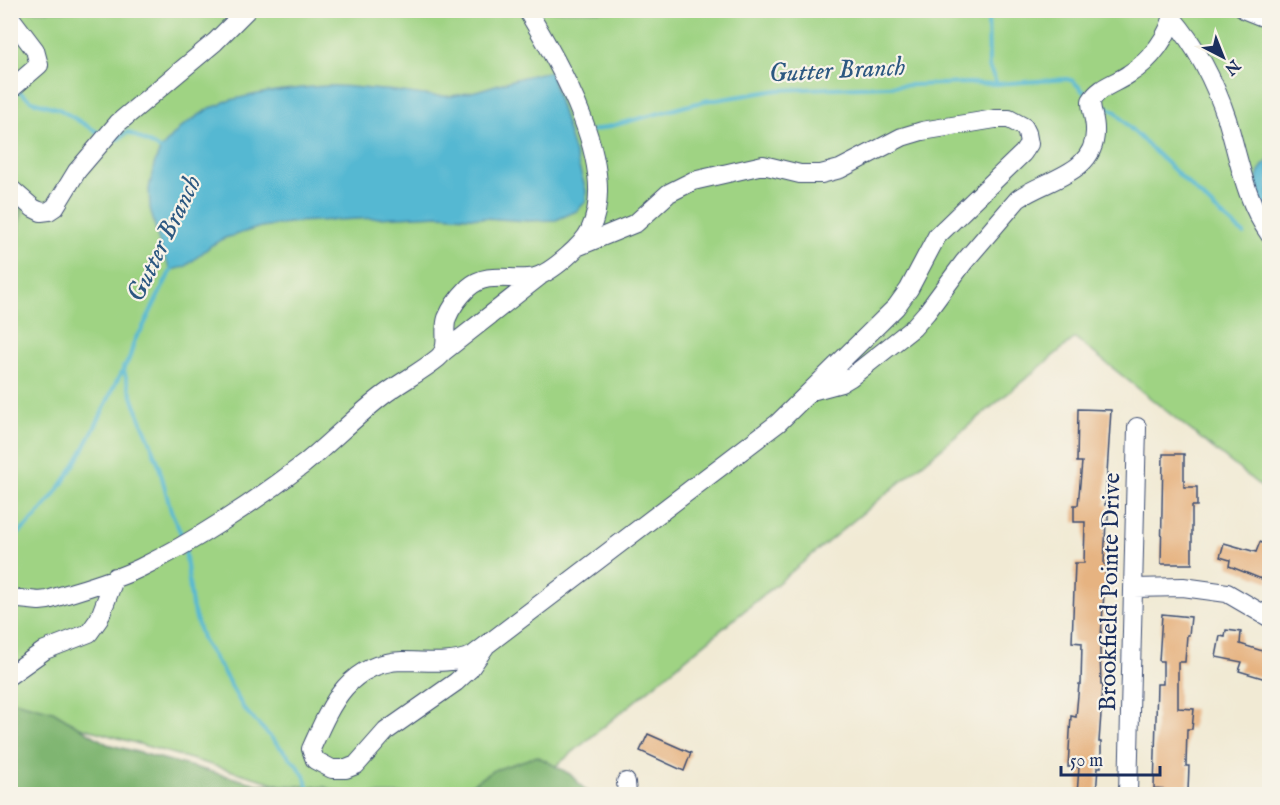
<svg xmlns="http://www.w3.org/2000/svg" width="1280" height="805" font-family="'IM FELL English',serif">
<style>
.green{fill:#9fd383;stroke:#5d8170;stroke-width:1.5}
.forest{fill:#7fb571;stroke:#4d7268;stroke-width:1.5}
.water{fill:#54b8d2;stroke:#387498;stroke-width:1.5}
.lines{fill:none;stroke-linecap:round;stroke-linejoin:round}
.stream{stroke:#54b8d2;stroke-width:4}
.building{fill:#e6b381}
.minor-casing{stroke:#3b4b70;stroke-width:20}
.minor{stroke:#fff;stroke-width:18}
.labels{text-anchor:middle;stroke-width:4.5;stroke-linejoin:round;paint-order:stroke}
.street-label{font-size:24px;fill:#1b2f5e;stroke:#f7f3e8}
.water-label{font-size:26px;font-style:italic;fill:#2c5881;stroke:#f7f3e8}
</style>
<rect width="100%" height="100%" fill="#f7f3e8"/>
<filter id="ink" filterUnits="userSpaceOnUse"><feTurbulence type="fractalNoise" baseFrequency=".0167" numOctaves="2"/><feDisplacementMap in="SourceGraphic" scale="12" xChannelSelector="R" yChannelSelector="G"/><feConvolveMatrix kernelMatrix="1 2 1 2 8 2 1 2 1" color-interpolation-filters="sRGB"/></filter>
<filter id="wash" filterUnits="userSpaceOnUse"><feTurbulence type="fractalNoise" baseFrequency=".008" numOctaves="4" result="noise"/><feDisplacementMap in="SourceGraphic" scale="24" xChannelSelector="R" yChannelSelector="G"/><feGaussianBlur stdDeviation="1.35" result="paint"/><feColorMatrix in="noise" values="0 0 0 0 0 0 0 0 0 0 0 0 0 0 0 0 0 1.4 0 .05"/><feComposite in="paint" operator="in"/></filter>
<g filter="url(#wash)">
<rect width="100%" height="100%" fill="#f1ead4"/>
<!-- green -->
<path class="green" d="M 11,11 L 1269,11 L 1269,493 L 1075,338 L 522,794 L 312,794 L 11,707 Z"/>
<!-- forest -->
<path class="forest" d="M 11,195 L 23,207 L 16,251 L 11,268 Z
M 10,700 L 53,711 L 107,744 L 257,784 L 325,787 L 348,794 L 11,794 Z
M 537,756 L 570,774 L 589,794 L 457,794 L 492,771 Z"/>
<!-- water -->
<path class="water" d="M 550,72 L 586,190 L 586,201 L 577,211 L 556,220 L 527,221 L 439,215 L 296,222 L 261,227 L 225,238 L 212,245 L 185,267 L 171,270 L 161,249 L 150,208 L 149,189 L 154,165 L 160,150 L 181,127 L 210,108 L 220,105 L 224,102 C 258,92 293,88 328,86 C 346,85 365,89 383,90 C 406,91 429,98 452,96 C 485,92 516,75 550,72 Z
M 1269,160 L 1269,221 C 1260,200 1246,177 1269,160 Z"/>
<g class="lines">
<!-- stream -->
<path class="stream" d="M 988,10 L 989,67 L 997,84
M 17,90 L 32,101 L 59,109 L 99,133
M 1098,102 L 1116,112 L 1130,128 L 1218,212 L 1244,234
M 592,131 L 709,100 L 716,100 L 778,90 L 969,83 L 997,84 L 1067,79 L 1073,81 L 1084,92
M 112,137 L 118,139 L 128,132 L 164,151
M 123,367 C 130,393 139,417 150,441 C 153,448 152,453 157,459 L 171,511 L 183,538
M 10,541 C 58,502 86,449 111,393 C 116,382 122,371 128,361 C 133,351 132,339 141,331 L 173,266
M 185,549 L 192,606 L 203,641 L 222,670 L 244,709 L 297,765 L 305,777 L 309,794"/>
</g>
<g id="blocks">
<!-- building -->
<path class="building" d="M 1078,409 L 1111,410 L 1105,505 L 1108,504 L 1108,521 L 1106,521 L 1104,564 L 1106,564 L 1100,651 L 1101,685 L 1103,685 L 1099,742 L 1101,742 L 1101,767 L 1098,767 L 1096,795 L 1077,795 L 1079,767 L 1068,767 L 1071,716 L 1076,717 L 1079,684 L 1081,684 L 1082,643 L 1072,642 L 1075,563 L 1084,563 L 1085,522 L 1074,522 L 1074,505 L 1078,505 L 1082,462 L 1077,462 Z
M 1163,454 L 1184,454 L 1184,487 L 1197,487 L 1197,506 L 1192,506 L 1192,564 L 1161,564 Z
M 1260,542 L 1269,546 L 1269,582 L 1229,566 L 1230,560 L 1220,557 L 1224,543 L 1256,552 Z
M 1162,614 L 1191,617 L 1189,635 L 1187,635 L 1185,662 L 1178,662 L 1178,708 L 1194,709 L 1192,729 L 1187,729 L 1186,766 L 1189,766 L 1188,791 L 1154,789 L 1157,684 L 1163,684 L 1163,661 L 1159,661 Z
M 1226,630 L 1241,632 L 1240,644 L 1269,653 L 1269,680 L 1239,671 L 1242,662 L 1216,657 L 1220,636 L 1225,637 Z
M 648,734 L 691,753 L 684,771 L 640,751 Z"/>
</g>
</g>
<g filter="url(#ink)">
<use href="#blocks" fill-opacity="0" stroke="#3b4b70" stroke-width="1.5"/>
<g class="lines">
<!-- minor casing -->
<g class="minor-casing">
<path id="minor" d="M 1245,10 L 1270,20
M 10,17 L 35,50 L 39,65 L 10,90
M 1172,18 C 1197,47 1215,83 1227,119 C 1239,159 1245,200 1270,235
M 10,188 L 33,208 L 41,212 L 49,211 L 55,207 L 77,171 L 118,123 L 215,42 L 247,10
M 442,353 L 540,276
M 815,390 L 841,383 L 851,377 L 913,328 L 927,312 L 964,262 L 1018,199 C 1045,179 1097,174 1095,129 C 1095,119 1091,111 1091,101 C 1100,86 1115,84 1129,74 C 1150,61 1170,36 1174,10
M 1133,588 L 1183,587 L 1227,593 L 1270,618
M 10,598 L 39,601 L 48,600 C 78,590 111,582 140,568 C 194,542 256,501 304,464 C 331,442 354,418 381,397 C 399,383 421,372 438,358 C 451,347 442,332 447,318 C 451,308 460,296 468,288 C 488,270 512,282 535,277 C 551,273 583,245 590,230 C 620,166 559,64 527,10
M 485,647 L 469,670 L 456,682 L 386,731 L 356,765 L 346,769 L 332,769 L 315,760 L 311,749 C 330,707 347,663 402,661 C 427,661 448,665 472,656 L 778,423 L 896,307 L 909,289 L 937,236 L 1023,153 L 1029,144 L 1027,133 L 1024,127 L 1009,119 L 995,119 L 922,131 L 902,137 L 840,169 L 821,174 L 800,174 L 763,165 L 693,181 L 669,193 L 636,223 L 577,247
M 10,675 L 45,650 L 89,633 L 99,619 L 115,577
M 626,782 L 627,794
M 1128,794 L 1137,427"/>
</g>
<!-- minor -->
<use href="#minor" class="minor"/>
</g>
</g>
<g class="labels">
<!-- street labels -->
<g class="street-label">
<text transform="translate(1109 592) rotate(-89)" y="8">Brookfield Pointe Drive</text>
</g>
<!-- water labels -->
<g class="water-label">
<text transform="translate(837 69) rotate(-3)" y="9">Gutter Branch</text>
<text transform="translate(163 238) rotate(-64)" y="9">Gutter Branch</text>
</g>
</g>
<!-- margin -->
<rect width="1280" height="805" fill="none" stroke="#f7f3e8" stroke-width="36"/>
<!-- north arrow -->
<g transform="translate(1223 57) rotate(138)" stroke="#f7f3e8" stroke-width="4.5" paint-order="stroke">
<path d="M0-4.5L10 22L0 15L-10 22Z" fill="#1b2f5e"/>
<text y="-9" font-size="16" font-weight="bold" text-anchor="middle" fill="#1b2f5e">N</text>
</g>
<!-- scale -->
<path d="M1061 766v9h99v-9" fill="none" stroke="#1b2f5e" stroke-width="3"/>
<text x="1070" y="766" font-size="18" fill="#1b2f5e" stroke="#f7f3e8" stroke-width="4.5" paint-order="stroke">50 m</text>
</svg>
